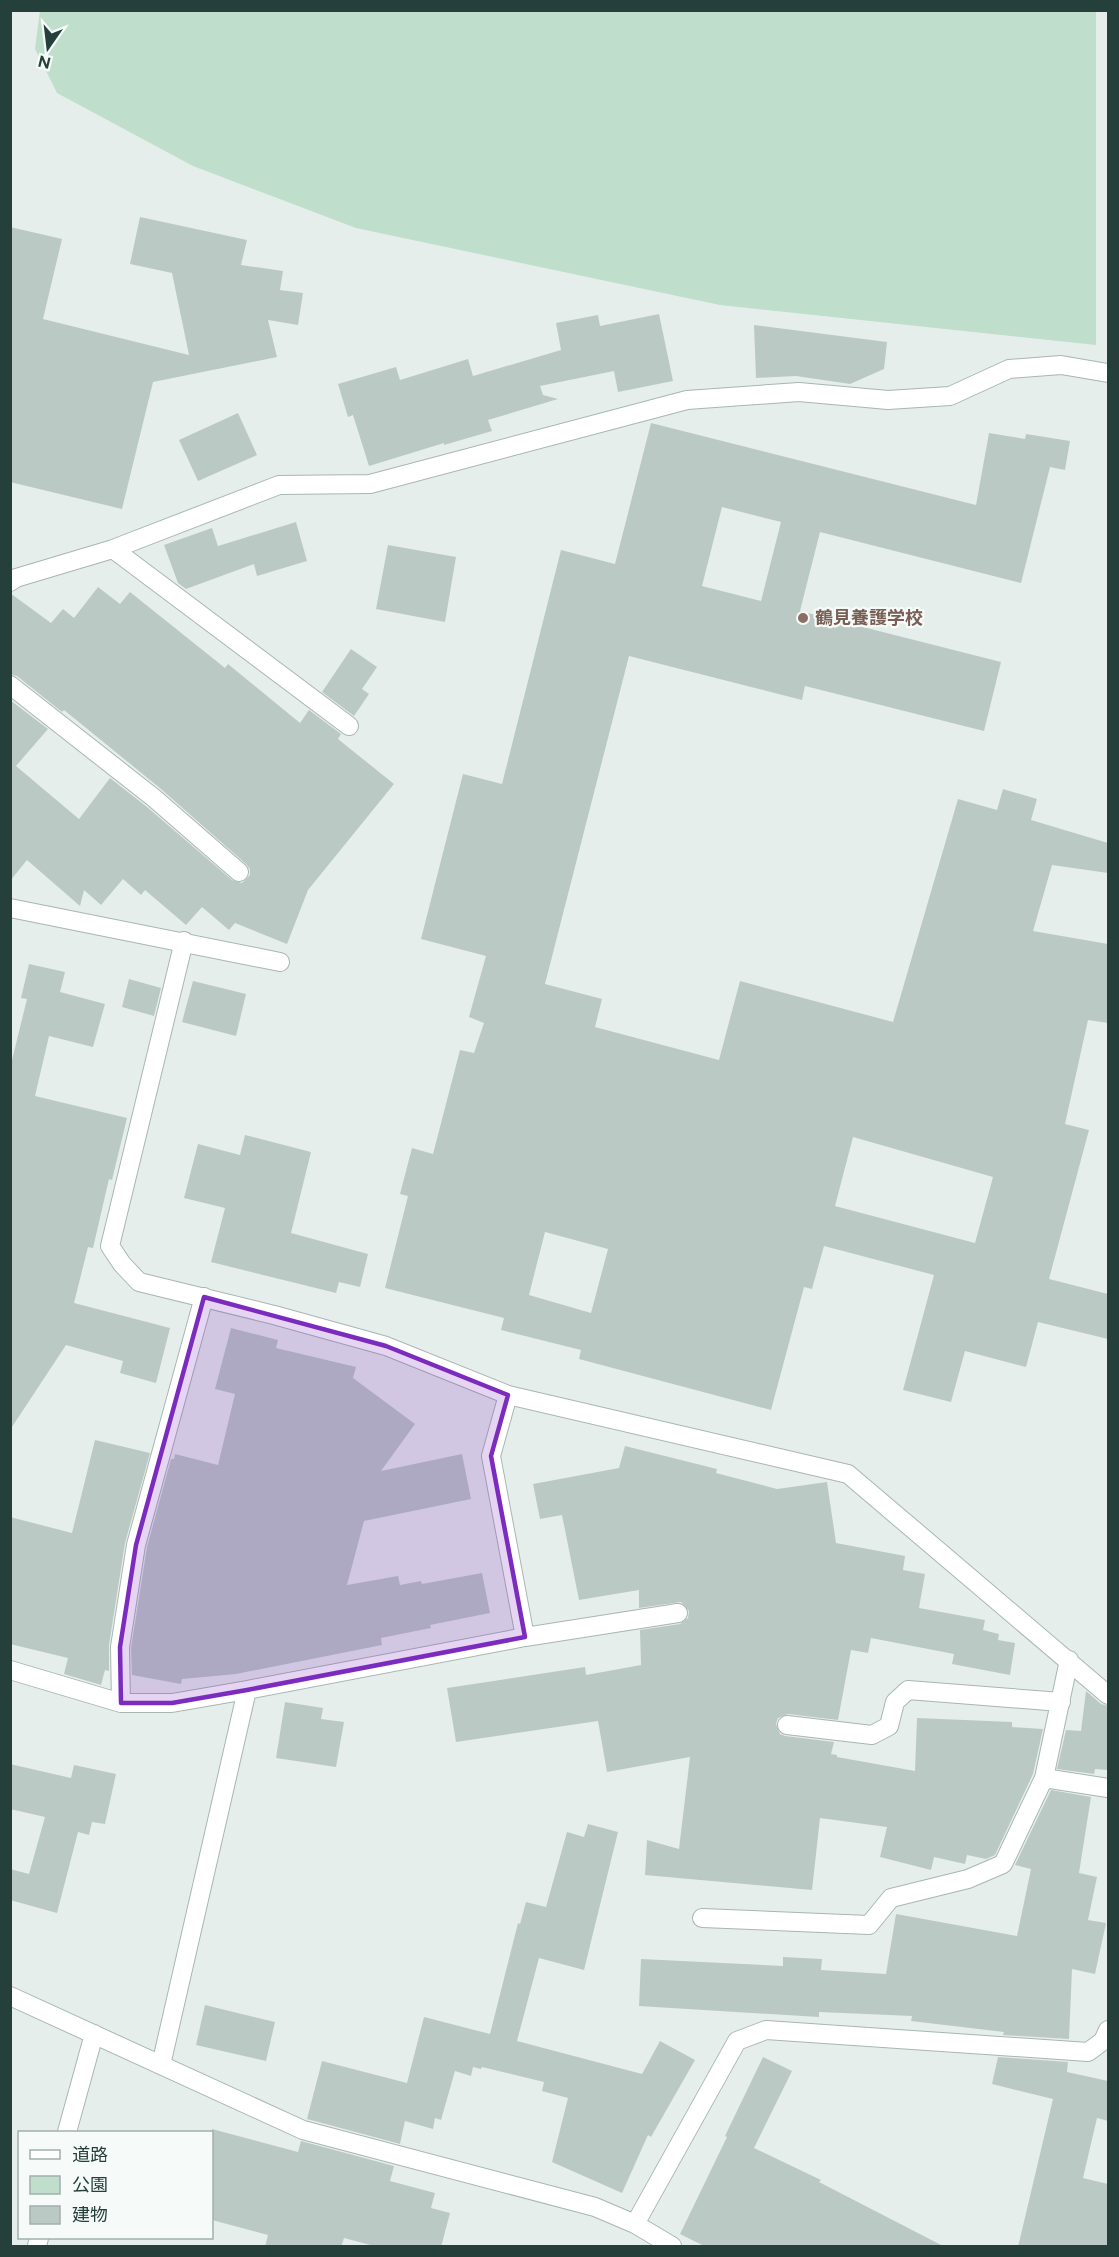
<svg xmlns="http://www.w3.org/2000/svg" width="1119" height="2257" font-family="Figtree,'Noto Sans JP',sans-serif">
<style>
.green{fill:#bfdecb}
.building{fill:#bbc9c5;fill-rule:evenodd}
.lines{fill:none;stroke-linecap:round;stroke-linejoin:round}
.street-casing{stroke:#a8b6b3;stroke-width:20}
.street{stroke:#fff;stroke-width:18}
.marked{fill:#7b2cbf;fill-opacity:0.2;stroke:#7b2cbf;stroke-width:4.5;stroke-linejoin:round}
.education-dot{fill:#8d6e63;stroke:#f6faf9;stroke-width:2}
.labels{text-anchor:middle;stroke-width:4.5;stroke-linejoin:round;paint-order:stroke}
.education-label{font-size:18px;font-weight:bold;fill:#785e54;stroke:#f6faf9;text-anchor:start}
</style>
<rect width="100%" height="100%" fill="#e6eeeb"/>
<!-- green -->
<path class="green" d="M 40,10 L 1096,11 L 1096,345 L 720,305 L 356,228 L 193,166 L 57,93 L 35,49 Z"/>
<!-- building -->
<path class="building" d="M 140,217 L 247,240 L 241,265 L 283,271 L 280,290 L 303,293 L 298,325 L 268,320 L 277,357 L 153,382 L 122,509 L 10,482 L 10,227 L 62,239 L 43,319 L 189,355 L 172,273 L 130,264 Z
M 659,314 L 673,381 L 618,392 L 614,371 L 540,386 L 543,395 L 558,399 L 488,420 L 492,431 L 444,445 L 444,443 L 369,466 L 353,415 L 348,417 L 338,384 L 396,367 L 400,380 L 468,359 L 473,376 L 561,350 L 556,323 L 598,315 L 600,326 Z
M 754,325 L 887,342 L 884,369 L 850,384 L 796,376 L 756,378 Z
M 238,413 L 257,455 L 198,481 L 179,440 Z
M 651,423 L 976,505 L 989,433 L 1025,439 L 1026,434 L 1070,441 L 1065,470 L 1050,467 L 1021,583 L 820,532 L 800,611 L 1001,662 L 984,731 L 805,686 L 802,700 L 629,656 L 545,984 L 602,999 L 595,1027 L 719,1060 L 740,981 L 893,1022 L 958,799 L 997,810 L 1003,789 L 1037,799 L 1031,820 L 1108,843 L 1108,873 L 1052,865 L 1033,931 L 1108,944 L 1108,1023 L 1088,1020 L 1065,1124 L 1089,1130 L 1049,1279 L 1108,1294 L 1108,1339 L 1038,1322 L 1026,1367 L 965,1351 L 951,1402 L 903,1390 L 934,1275 L 824,1246 L 812,1289 L 804,1287 L 771,1410 L 579,1359 L 581,1350 L 501,1330 L 504,1318 L 385,1288 L 408,1196 L 400,1194 L 412,1148 L 433,1154 L 460,1050 L 474,1053 L 484,1023 L 469,1017 L 486,956 L 421,939 L 463,774 L 502,784 L 561,550 L 615,564 ZM 722,507 L 781,522 L 761,601 L 702,586 ZM 853,1137 L 993,1177 L 975,1243 L 835,1206 ZM 545,1232 L 608,1249 L 591,1313 L 529,1295 Z
M 296,522 L 307,561 L 257,576 L 254,564 L 186,589 L 178,583 L 164,545 L 212,528 L 218,546 Z
M 388,545 L 456,557 L 445,622 L 376,609 Z
M 98,587 L 120,604 L 130,592 L 225,668 L 228,664 L 300,723 L 309,710 L 341,734 L 338,739 L 394,784 L 308,890 L 287,944 L 235,923 L 229,930 L 202,907 L 186,925 L 145,890 L 141,895 L 123,879 L 101,905 L 84,890 L 80,906 L 27,860 L 10,881 L 10,700 L 48,729 L 16,766 L 79,819 L 110,778 L 147,807 L 232,880 L 242,883 L 250,875 L 250,869 L 246,864 L 161,789 L 64,710 L 62,712 L 17,676 L 10,674 L 10,593 L 51,623 L 63,609 L 74,618 Z
M 351,649 L 377,667 L 362,689 L 369,694 L 354,716 L 322,692 Z
M 29,964 L 65,972 L 60,992 L 105,1004 L 93,1047 L 49,1036 L 35,1096 L 127,1118 L 112,1180 L 109,1179 L 93,1248 L 88,1247 L 74,1303 L 170,1328 L 156,1383 L 120,1373 L 123,1361 L 66,1345 L 10,1430 L 10,1068 L 27,999 L 21,998 Z
M 129,979 L 161,988 L 154,1016 L 122,1007 Z
M 193,981 L 246,994 L 236,1036 L 182,1022 Z
M 245,1135 L 311,1152 L 291,1233 L 368,1254 L 360,1287 L 339,1282 L 336,1293 L 211,1262 L 225,1208 L 184,1198 L 198,1144 L 240,1155 Z
M 231,1328 L 278,1340 L 276,1348 L 356,1367 L 353,1378 L 415,1424 L 381,1471 L 462,1454 L 471,1499 L 364,1521 L 347,1585 L 398,1576 L 400,1585 L 421,1581 L 422,1584 L 482,1573 L 490,1613 L 430,1625 L 431,1628 L 381,1638 L 382,1645 L 236,1674 L 182,1679 L 181,1684 L 132,1675 L 131,1648 L 147,1547 L 171,1459 L 174,1459 L 175,1454 L 218,1465 L 235,1394 L 215,1389 Z
M 95,1440 L 150,1453 L 125,1543 L 109,1645 L 109,1671 L 105,1670 L 101,1685 L 64,1674 L 68,1658 L 10,1644 L 10,1517 L 72,1533 Z
M 625,1446 L 717,1469 L 716,1473 L 777,1489 L 827,1482 L 836,1543 L 905,1556 L 903,1570 L 925,1574 L 919,1608 L 985,1620 L 983,1630 L 999,1634 L 998,1640 L 1015,1643 L 1010,1675 L 952,1664 L 954,1654 L 871,1638 L 868,1653 L 851,1650 L 838,1720 L 788,1714 L 778,1718 L 776,1724 L 780,1734 L 785,1736 L 834,1742 L 831,1754 L 837,1755 L 837,1757 L 915,1771 L 917,1718 L 1012,1722 L 1012,1727 L 1043,1729 L 1033,1774 L 995,1855 L 986,1859 L 967,1855 L 965,1864 L 934,1857 L 931,1870 L 880,1857 L 887,1827 L 820,1818 L 812,1890 L 645,1875 L 647,1840 L 679,1849 L 690,1757 L 607,1772 L 598,1721 L 456,1742 L 447,1688 L 585,1667 L 586,1675 L 641,1665 L 640,1630 L 680,1624 L 688,1618 L 689,1611 L 681,1602 L 639,1608 L 639,1590 L 579,1600 L 562,1515 L 540,1519 L 533,1484 L 619,1468 Z
M 1086,1691 L 1101,1704 L 1108,1706 L 1108,1770 L 1095,1769 L 1094,1774 L 1057,1769 L 1066,1730 L 1081,1731 Z
M 285,1702 L 323,1708 L 321,1719 L 344,1722 L 336,1767 L 276,1758 Z
M 10,1764 L 71,1778 L 74,1765 L 116,1774 L 105,1824 L 92,1822 L 89,1835 L 78,1832 L 57,1913 L 10,1900 L 10,1869 L 29,1874 L 45,1817 L 10,1809 Z
M 1051,1790 L 1091,1797 L 1079,1873 L 1097,1877 L 1088,1920 L 1106,1923 L 1095,1974 L 1072,1969 L 1069,2039 L 1003,2035 L 1004,2032 L 911,2021 L 912,2016 L 819,2012 L 819,2017 L 639,2006 L 641,1959 L 783,1966 L 783,1957 L 822,1959 L 821,1970 L 886,1974 L 896,1914 L 1017,1936 L 1031,1869 L 1015,1865 Z
M 588,1824 L 618,1832 L 584,1970 L 539,1958 L 517,2041 L 642,2074 L 660,2041 L 695,2060 L 651,2137 L 648,2135 L 622,2193 L 552,2162 L 568,2098 L 542,2091 L 544,2082 L 482,2067 L 481,2069 L 473,2067 L 471,2076 L 455,2071 L 441,2120 L 435,2118 L 433,2129 L 405,2121 L 400,2144 L 307,2119 L 322,2061 L 407,2083 L 424,2017 L 490,2034 L 518,1923 L 520,1924 L 526,1902 L 546,1907 L 567,1832 L 584,1837 Z
M 205,2005 L 275,2022 L 266,2061 L 196,2045 Z
M 763,2057 L 792,2071 L 754,2148 L 821,2180 L 819,2182 L 945,2247 L 706,2247 L 680,2234 L 727,2137 L 725,2136 Z
M 998,2057 L 1068,2062 L 1067,2072 L 1108,2081 L 1108,2121 L 1097,2118 L 1083,2178 L 1108,2184 L 1108,2247 L 1018,2247 L 1053,2099 L 992,2084 Z
M 212,2129 L 298,2152 L 301,2141 L 394,2166 L 390,2181 L 435,2193 L 431,2208 L 450,2213 L 441,2247 L 378,2247 L 344,2238 L 341,2247 L 265,2247 L 268,2235 L 212,2220 Z"/>
<g class="lines">
<!-- street casing -->
<g class="street-casing">
<path id="street" d="M 113,549 L 349,726
M 10,582 L 16,578 L 113,549 L 279,485 L 370,484 L 687,400 L 799,392 L 888,400 L 950,396 L 1009,369 L 1061,365 L 1108,373
M 10,685 L 154,798 L 239,872
M 10,908 L 280,962
M 184,941 L 110,1246 L 122,1264 L 139,1282 L 274,1315 L 386,1346 L 508,1395 L 848,1474 L 1108,1695
M 525,1637 L 678,1613
M 10,1670 L 121,1703 L 172,1703 L 247,1690 L 525,1637 L 491,1456 L 508,1395
M 121,1703 L 120,1647 L 136,1545 L 204,1297
M 787,1725 L 872,1735 L 889,1726 L 895,1702 L 908,1690 L 1061,1702
M 1044,1778 L 1108,1788
M 702,1918 L 869,1925 L 891,1898 L 968,1879 L 1003,1864 L 1044,1778 L 1069,1660
M 10,1996 L 303,2130 L 595,2207 L 635,2224 L 672,2246
M 161,2065 L 247,1690
M 67,2132 L 94,2034
M 635,2224 L 737,2041 L 766,2030 L 1088,2052 L 1103,2041 L 1108,2030
M 37,2246 L 39,2238"/>
</g>
<!-- street -->
<use href="#street" class="street"/>
</g>
<!-- marked area -->
<path class="marked" d="M 204,1297 L 386,1346 L 508,1395 L 491,1456 L 525,1637 L 247,1690 L 172,1703 L 121,1703 L 120,1647 L 136,1545 Z"/>
<!-- markers -->
<circle class="education-dot" cx="803" cy="618" r="6"/>
<g class="labels">
<!-- education labels -->
<g class="education-label">
<text x="815" y="624">鶴見養護学校</text>
</g>
</g>
<!-- border -->
<rect width="1119" height="2257" fill="none" stroke="#25403b" stroke-width="24"/>
<!-- legend -->
<rect x="18" y="2131" width="195" height="108" fill="#f6faf9" stroke="#a2b0ad" stroke-width="1.5"/>
<rect x="30" y="2150" width="30" height="9" fill="#ffffff" stroke="#a2b0ad" stroke-width="1.5"/>
<text x="72" y="2161" font-size="18" fill="#25403b">道路</text>
<rect x="30" y="2176" width="30" height="18" fill="#bfdecb" stroke="#a2b0ad" stroke-width="1.5"/>
<text x="72" y="2191" font-size="18" fill="#25403b">公園</text>
<rect x="30" y="2206" width="30" height="18" fill="#bbc9c5" stroke="#a2b0ad" stroke-width="1.5"/>
<text x="72" y="2221" font-size="18" fill="#25403b">建物</text>
<!-- north arrow -->
<g transform="translate(48 48) rotate(194)" stroke="#f6faf9" stroke-width="4.5" paint-order="stroke">
<path d="M0-4.5L10 22L0 15L-10 22Z" fill="#25403b"/>
<text y="-9" font-size="16" font-weight="bold" text-anchor="middle" fill="#25403b">N</text>
</g>
</svg>
